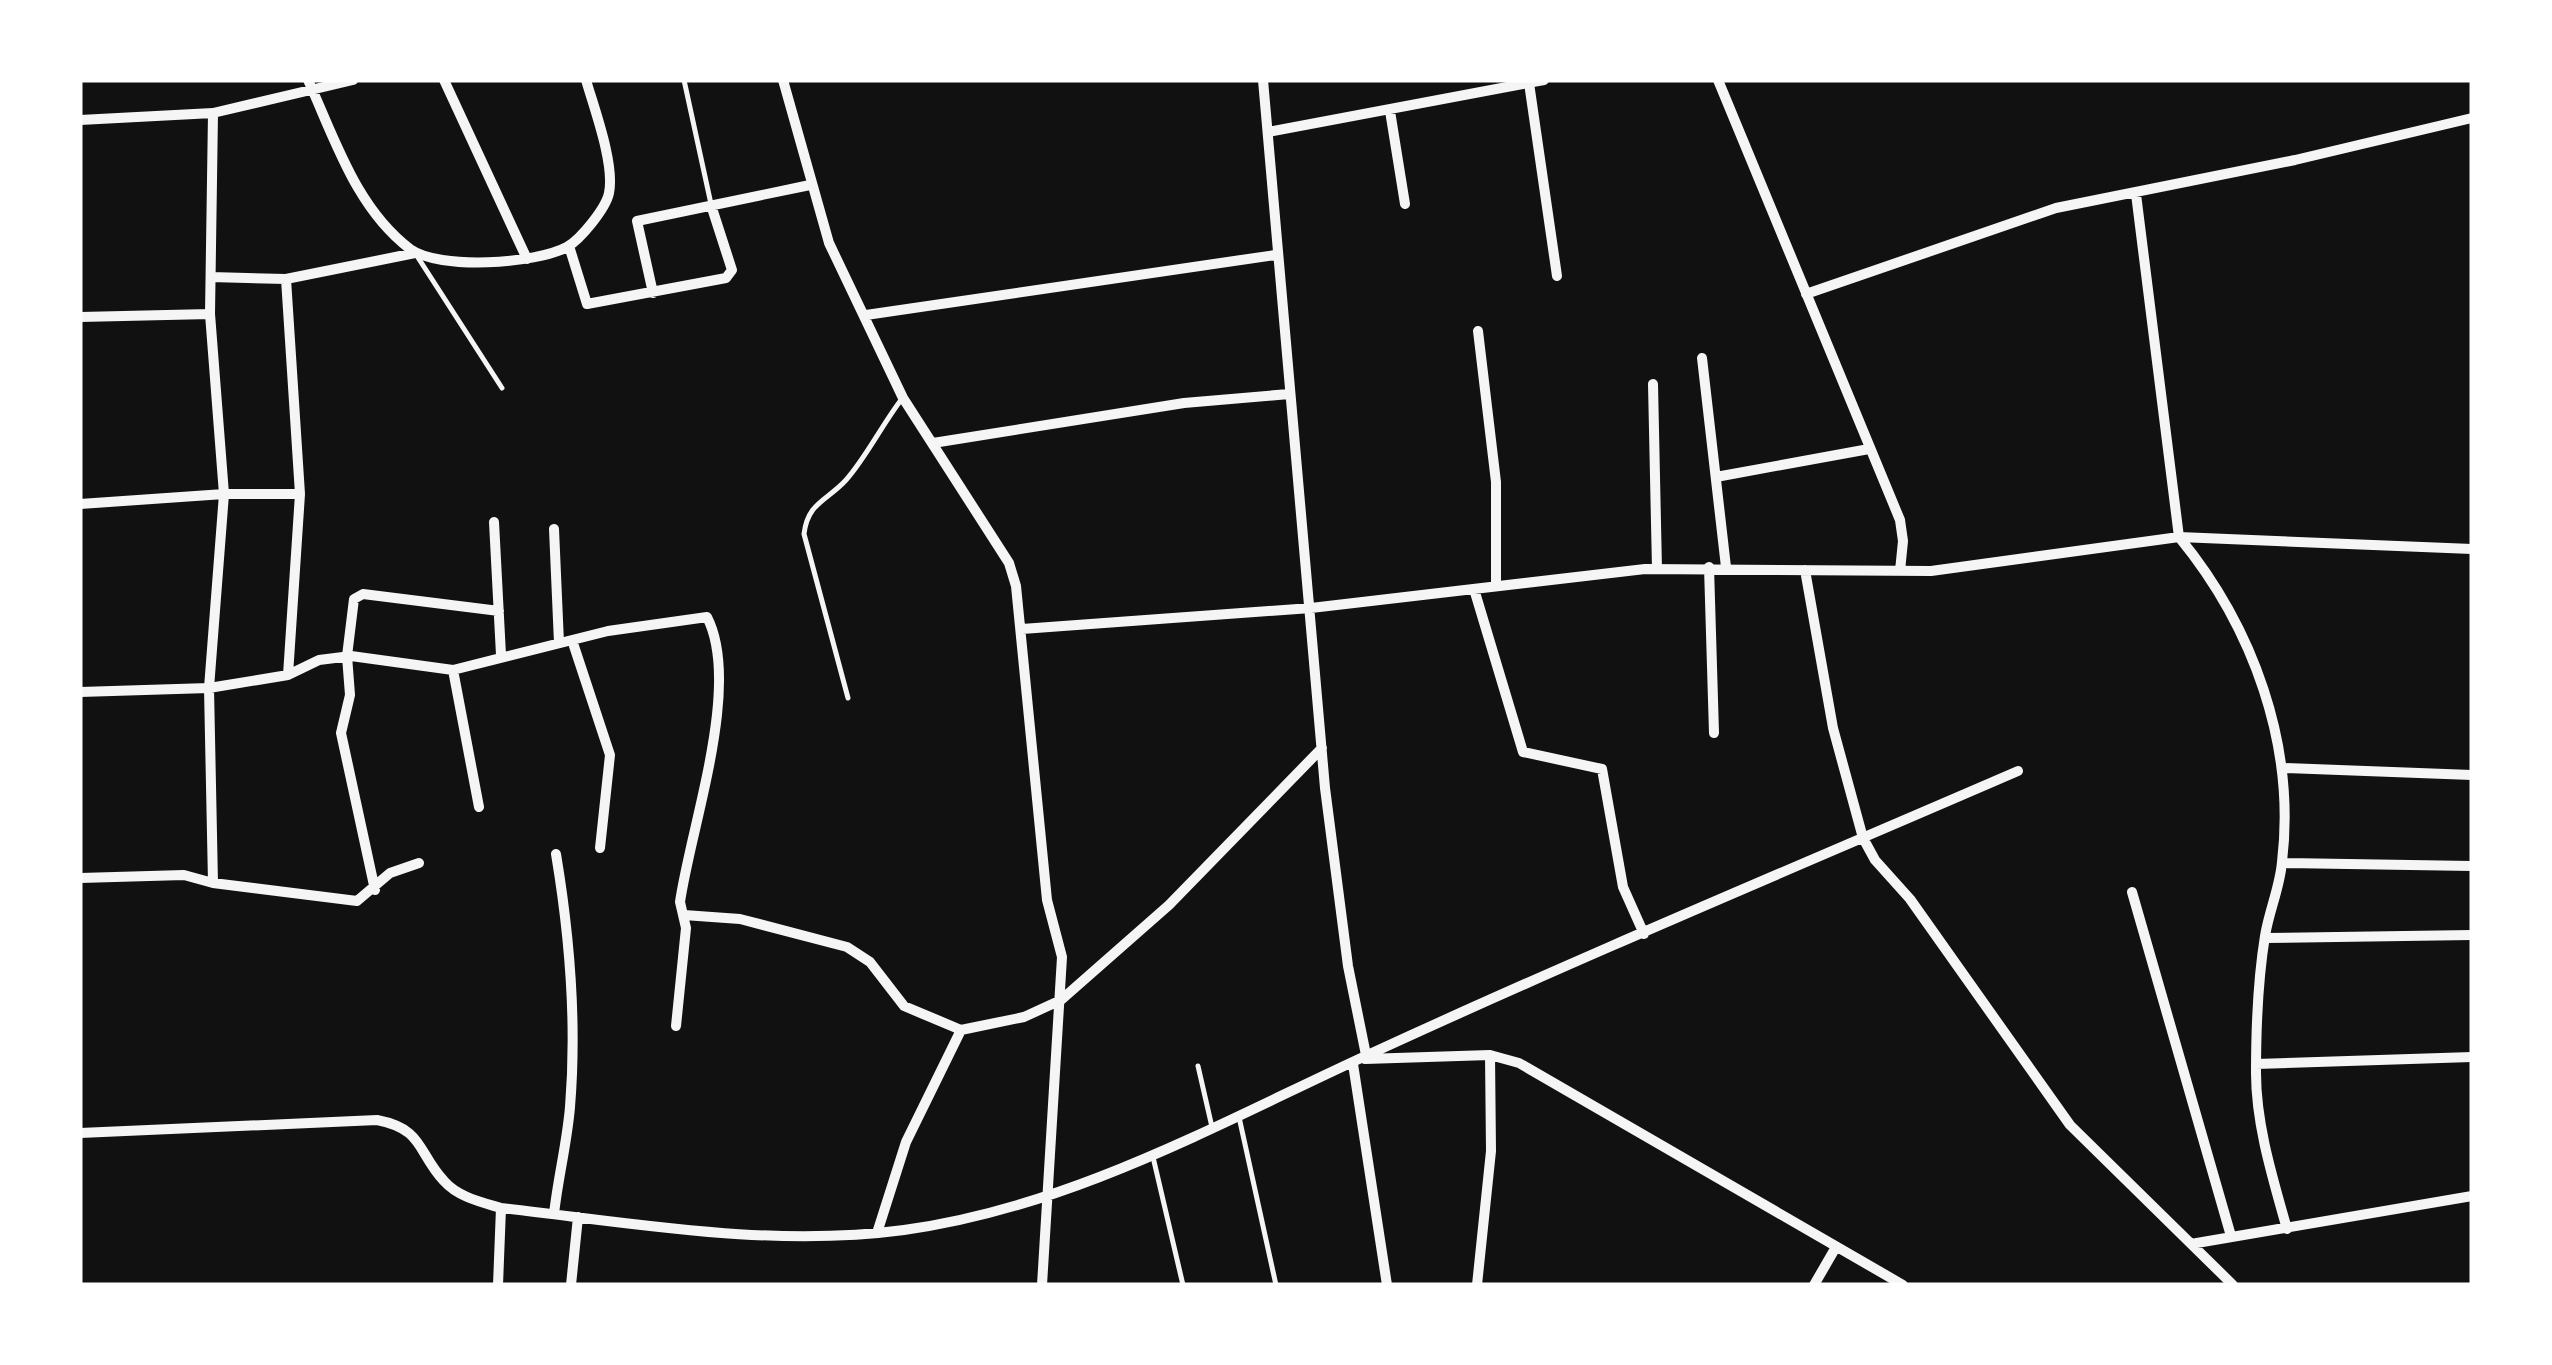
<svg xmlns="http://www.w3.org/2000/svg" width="2552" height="1365" font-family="'Fira Sans Condensed',sans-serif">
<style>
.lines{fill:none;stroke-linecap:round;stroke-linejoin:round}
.service{stroke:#f5f5f5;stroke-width:5}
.minor{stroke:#f5f5f5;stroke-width:10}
</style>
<rect width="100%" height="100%" fill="#111"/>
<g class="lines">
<!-- service -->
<path class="service" d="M 684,80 L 711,204
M 417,256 L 502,388
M 848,698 L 804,534 C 808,502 827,501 846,480 C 865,459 882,425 901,400
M 1198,1066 L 1212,1127
M 1239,1117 L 1276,1285
M 1153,1157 L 1183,1285"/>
<!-- minor -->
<path class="minor" d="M 308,80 C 335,139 356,208 410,249 C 439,270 536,264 567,247 C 581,239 606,208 609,193 C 615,164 594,108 586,80
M 444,80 L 527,259
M 783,80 L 829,243 L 903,398 L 1009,563 L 1016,586 L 1047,900 L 1062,957 L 1042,1285
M 1263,80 L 1325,788 L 1348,966 L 1366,1055
M 1718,80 L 1900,520 L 1903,541 L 1900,571
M 1529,83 L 1557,276
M 1390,111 L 1405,204
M 80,120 L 213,113 L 353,80
M 1268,132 L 1544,80
M 2136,194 L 2179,537 C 2253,627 2296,745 2282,862 C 2280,887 2269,911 2265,936 C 2258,979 2256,1029 2256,1073 C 2256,1125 2273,1179 2287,1229
M 569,246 L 587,304 L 726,278 L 732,270 L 711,205
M 211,277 L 286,279 L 415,253
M 286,279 L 300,494 L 288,675
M 653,293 L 637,221 L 810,185
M 1806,294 L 2056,208 L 2295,160 L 2472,118
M 866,315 L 1275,255
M 80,317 L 210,314
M 1478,331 L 1496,482 L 1496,586
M 1702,358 L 1726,567
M 1653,384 L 1657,569
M 933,443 L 1184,403 L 1289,394
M 1716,477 L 1869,449
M 80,504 L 224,494 L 300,494
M 494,522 L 501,655
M 554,529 L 559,643
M 1709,567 L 1714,733
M 1805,570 L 1833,728 L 1863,838 L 1875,860 L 1910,899 L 2070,1125 L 2233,1285
M 1474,589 L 1523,752 L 1602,769 L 1623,887 L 1644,934
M 1022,629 L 1311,608 L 1645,569 L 1931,571 L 2179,537 L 2472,549
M 572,640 L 610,755 L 600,848
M 453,670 L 479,807
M 80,692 L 209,688 L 224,494 L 210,314 L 213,113
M 2284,768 L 2472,775
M 2282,863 L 2472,866
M 80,878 L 184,875 L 213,883 L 357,901 L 390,873 L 419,863
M 213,883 L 209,688 L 288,675 L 319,660 L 351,656 L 453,670 L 608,631 L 707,617 C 742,685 691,826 680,902 L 686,928 L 676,1026
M 375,890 L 341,733 L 350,695 L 347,656 L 354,599 L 363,594 L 499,611
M 2132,892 L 2231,1236
M 684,915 L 740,919 L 847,947 L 870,962 L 904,1006 L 961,1030 L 1024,1017 L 1061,1000 L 1169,905 L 1322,748
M 2265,938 L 2472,935
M 1365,1059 L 1490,1055 L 1519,1063 L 1903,1285
M 1353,1064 L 1387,1285
M 2256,1064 L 2472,1057
M 80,1133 L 377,1120 C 424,1129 417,1152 444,1181 C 458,1197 481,1202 501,1208 C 634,1223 770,1248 904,1230 C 1072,1207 1221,1122 1372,1053 C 1585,955 1803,864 2018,771
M 554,1214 C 558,1178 567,1143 570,1107 C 577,1022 570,938 556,854
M 877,1233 L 906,1142 L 961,1030
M 2191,1244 L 2472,1196
M 498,1285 L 501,1208
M 571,1285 L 578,1217
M 1477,1285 L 1491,1151 L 1490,1055
M 1814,1285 L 1836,1247"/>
</g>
<!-- border -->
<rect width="2552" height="1365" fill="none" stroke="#ffffff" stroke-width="165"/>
</svg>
